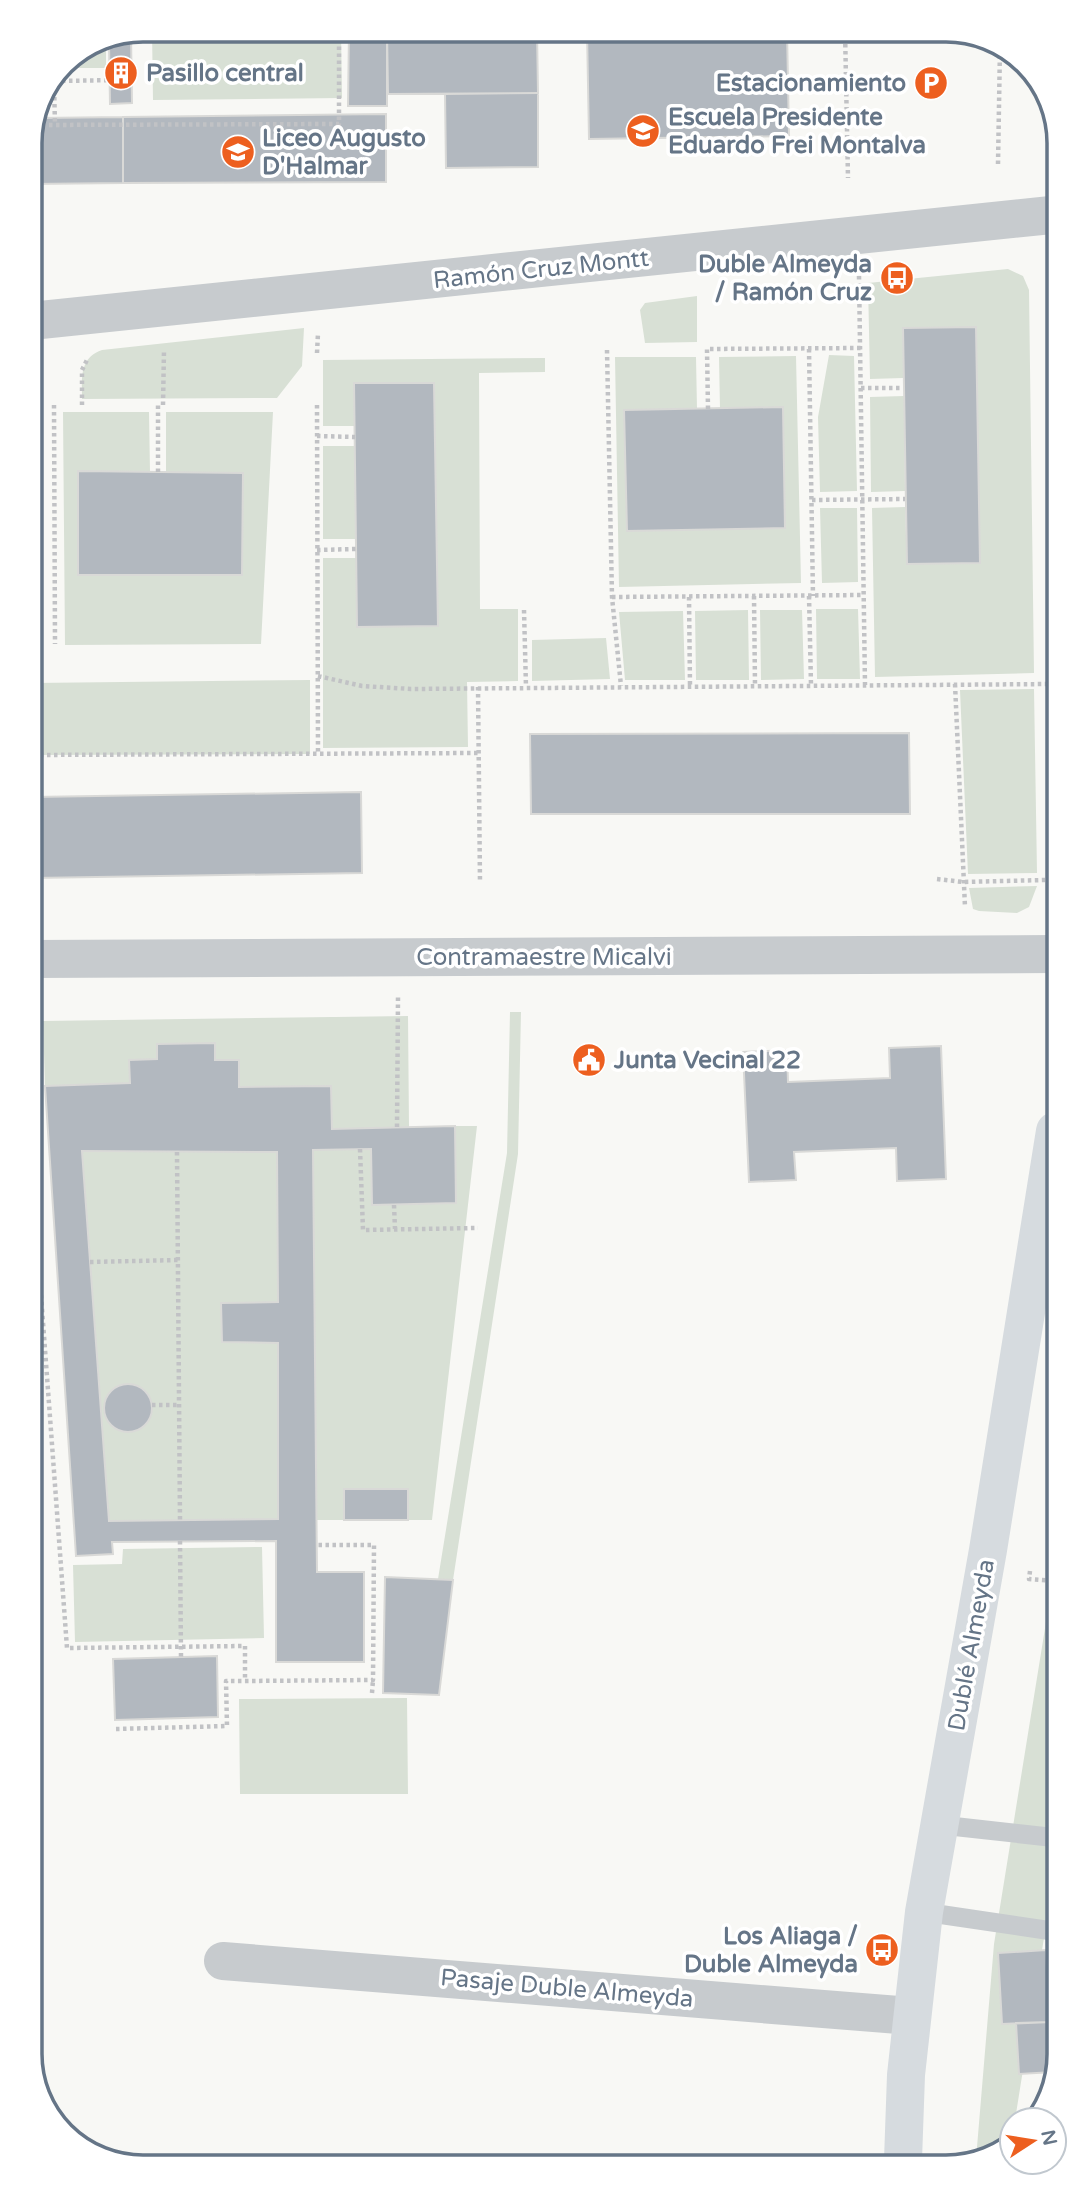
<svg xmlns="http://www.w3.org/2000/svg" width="1089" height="2197" font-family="'Varela Round',sans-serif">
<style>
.green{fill:#d8e0d5}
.building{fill:#b2b8bf;stroke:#d9d9d7;stroke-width:2;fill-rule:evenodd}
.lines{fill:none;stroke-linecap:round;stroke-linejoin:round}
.path{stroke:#c1c2c5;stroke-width:4.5;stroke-dasharray:3.5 3.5;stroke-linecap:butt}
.service{stroke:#c7cbce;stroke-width:19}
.minor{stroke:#c7cbce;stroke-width:38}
.tertiary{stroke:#c7cbce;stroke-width:38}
.secondary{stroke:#d6dbdf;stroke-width:38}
.labels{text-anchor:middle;stroke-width:7;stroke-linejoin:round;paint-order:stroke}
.poi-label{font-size:24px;font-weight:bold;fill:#657587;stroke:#fff;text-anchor:start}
.street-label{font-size:24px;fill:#657587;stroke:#fff}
.rim{fill:none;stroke:#657587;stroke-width:3.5}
</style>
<rect width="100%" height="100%" fill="#f8f8f5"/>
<!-- green -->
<path class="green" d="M 152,30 L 341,30 L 342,98 L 153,100 Z
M 98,48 L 106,48 L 106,68 L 61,68 L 63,62 Z
M 1008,269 L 1023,276 L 1029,290 L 1034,673 L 875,677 L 872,508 L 905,507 L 907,564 L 980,563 L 976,328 L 903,328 L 903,378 L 870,379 L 868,283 Z
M 697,296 L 697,342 L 645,343 L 640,310 L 645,303 Z
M 304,328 L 302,366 L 277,398 L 82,399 C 82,378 79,358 102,350 Z
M 829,355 L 854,356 L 857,491 L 820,492 L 818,417 Z
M 796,356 L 801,583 L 619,587 L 615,357 L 696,357 L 697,409 L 624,411 L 627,531 L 720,409 L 719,357 Z
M 545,358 L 545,372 L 479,373 L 480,609 L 518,609 L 518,681 L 467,682 L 468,747 L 323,748 L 323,558 L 356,558 L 357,627 L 438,626 L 434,383 L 354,383 L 355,426 L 323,426 L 323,360 Z
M 904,396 L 905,491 L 871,492 L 870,397 Z
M 63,412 L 149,412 L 150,472 L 242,575 L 243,473 L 166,472 L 166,412 L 273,412 L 261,644 L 65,645 Z
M 323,446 L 355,446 L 356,539 L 323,539 Z
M 820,508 L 857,508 L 858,582 L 822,583 Z
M 816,609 L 858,609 L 860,679 L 817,679 Z
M 748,610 L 749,680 L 696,680 L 695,611 Z
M 760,610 L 802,610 L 804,679 L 761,680 Z
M 683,611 L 685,680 L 625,680 L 619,612 Z
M 606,638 L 610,679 L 532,681 L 532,640 Z
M 310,680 L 310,754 L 33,755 L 32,683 Z
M 1034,689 L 1037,873 L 968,874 L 960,690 Z
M 1037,886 L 1029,907 L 1017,913 L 979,911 L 973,909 L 969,888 Z
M 510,1012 L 521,1012 L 518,1154 L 453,1580 L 438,1579 L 507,1153 Z
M 408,1016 L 409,1127 L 332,1129 L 330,1086 L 239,1087 L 239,1060 L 215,1060 L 214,1043 L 157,1044 L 157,1059 L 129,1060 L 130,1083 L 45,1086 L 43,1021 Z
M 455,1126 L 477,1126 L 432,1520 L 408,1520 L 407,1489 L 344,1489 L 344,1520 L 317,1520 L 313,1150 L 371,1149 L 372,1205 L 456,1203 Z
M 82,1151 L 277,1152 L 278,1302 L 221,1303 L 223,1342 L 278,1343 L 278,1519 L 109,1521 Z
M 262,1547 L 264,1638 L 75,1642 L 73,1565 L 122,1564 L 123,1549 Z
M 1057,1554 L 1058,1850 L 1015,2120 L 1012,2120 L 1012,2140 L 989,2159 L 976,2159 L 994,1944 Z
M 407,1698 L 408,1794 L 240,1794 L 239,1699 Z"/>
<!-- building -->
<path class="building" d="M 349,30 L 387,30 L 387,106 L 348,106 Z
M 387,30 L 537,30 L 538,93 L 388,94 Z
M 587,30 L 787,30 L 789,136 L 589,139 Z
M 131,34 L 132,103 L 110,104 L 109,43 Z
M 538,93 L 538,167 L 446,168 L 445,94 Z
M 386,114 L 386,182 L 123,183 L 123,117 Z
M 123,117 L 123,183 L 30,184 L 30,136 L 38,118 Z
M 976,327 L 980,563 L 907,564 L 903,328 Z
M 354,383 L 434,383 L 438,626 L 357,627 Z
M 783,407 L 785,528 L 627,531 L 624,410 Z
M 78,471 L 243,473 L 242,575 L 78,575 Z
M 909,733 L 910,814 L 531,814 L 530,734 Z
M 361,792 L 362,873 L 33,878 L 33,797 Z
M 215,1043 L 215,1060 L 239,1060 L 239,1087 L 331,1086 L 332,1129 L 455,1126 L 456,1203 L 372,1205 L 371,1149 L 313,1150 L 317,1572 L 364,1572 L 364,1662 L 276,1662 L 276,1541 L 112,1542 L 113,1554 L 76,1556 L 45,1086 L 130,1083 L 129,1060 L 157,1059 L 157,1044 ZM 82,1151 L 277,1152 L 278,1302 L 221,1303 L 222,1342 L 278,1343 L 278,1519 L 109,1521 Z
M 941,1046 L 946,1179 L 897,1181 L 896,1148 L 794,1152 L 796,1180 L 749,1182 L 743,1052 L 787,1050 L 788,1082 L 890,1078 L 889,1048 Z
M104 1408a24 24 0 1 1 48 0a24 24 0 1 1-48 0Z
M 344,1489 L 408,1489 L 408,1520 L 344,1520 Z
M 385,1577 L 453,1580 L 439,1695 L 383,1693 Z
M 217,1656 L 218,1717 L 115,1720 L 113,1659 Z
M 1046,1950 L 1050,2022 L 1002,2024 L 998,1953 Z
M 1050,2022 L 1059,2022 L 1059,2055 L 1054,2072 L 1019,2074 L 1016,2023 Z
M 107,2157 L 145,2159 L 145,2167 L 136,2167 Z"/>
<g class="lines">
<!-- path -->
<path class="path" d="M 845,30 L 848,178
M 55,81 L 122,80
M 54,83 L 55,125
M 35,125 L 339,124 L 339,30
M 998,164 L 1000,47
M 859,276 L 865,685
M 809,349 L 813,596
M 607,350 L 612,597 L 621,686
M 317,353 L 318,333
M 861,388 L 903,388
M 54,405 L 55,644
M 82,405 L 82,370 L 88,358
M 163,405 L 164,350
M 317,405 L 318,754
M 708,409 L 707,349 L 861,348
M 317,436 L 355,437
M 158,472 L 158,405
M 812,500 L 905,499
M 317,550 L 356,549
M 754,596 L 755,685
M 809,596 L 811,685
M 612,597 L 864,595
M 689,597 L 690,686
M 524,610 L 526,687
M 318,676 L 362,686 L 411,689 L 1053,684
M 955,684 L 965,907
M 478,687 L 480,883
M 33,755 L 479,753
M 937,879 L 963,882 L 1045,880
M 397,1127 L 398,997
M 360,1149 L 363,1230 L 478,1228
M 177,1152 L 180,1520
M 394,1205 L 395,1229
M 90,1262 L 178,1260
M 41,1295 L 67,1648 L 245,1646 L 245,1681 L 373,1680 L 374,1545 L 317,1545
M 152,1405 L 179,1405
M 180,1541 L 181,1657
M 1030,1571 L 1029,1579 L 1057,1581
M 372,1693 L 373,1680
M 116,1729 L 227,1726 L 226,1681 L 245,1681"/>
<!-- service -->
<path class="service" d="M 941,1825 L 1058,1838
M 924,1912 L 1059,1932"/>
<!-- minor -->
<path class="minor" d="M 33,959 L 1054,954
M 223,1961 L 911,2016"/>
<!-- tertiary -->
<path class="tertiary" d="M 31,321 L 1051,215"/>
<!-- secondary -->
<path class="secondary" d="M 903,2160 L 906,2075 L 924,1912 L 988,1550 L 1055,1131"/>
</g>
<!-- icons -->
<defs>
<g id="building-disc" transform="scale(1.75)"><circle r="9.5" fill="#ed5f1f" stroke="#fff"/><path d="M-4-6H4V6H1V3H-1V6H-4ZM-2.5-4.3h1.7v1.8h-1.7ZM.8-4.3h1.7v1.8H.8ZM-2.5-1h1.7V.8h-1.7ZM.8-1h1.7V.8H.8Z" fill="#fff"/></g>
<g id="parking-disc" transform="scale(1.75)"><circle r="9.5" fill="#ed5f1f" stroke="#fff"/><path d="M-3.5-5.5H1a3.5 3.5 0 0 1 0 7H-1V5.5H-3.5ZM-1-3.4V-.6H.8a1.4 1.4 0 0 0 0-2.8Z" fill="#fff"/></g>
<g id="school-disc" transform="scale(1.75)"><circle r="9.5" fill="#ed5f1f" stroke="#fff"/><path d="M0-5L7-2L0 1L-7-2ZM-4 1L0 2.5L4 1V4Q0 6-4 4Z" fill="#fff"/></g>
<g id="bus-disc" transform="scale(1.75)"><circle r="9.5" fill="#ed5f1f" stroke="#fff"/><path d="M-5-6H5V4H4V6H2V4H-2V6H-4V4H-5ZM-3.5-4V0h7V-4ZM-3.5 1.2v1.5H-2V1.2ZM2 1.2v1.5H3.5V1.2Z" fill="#fff"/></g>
<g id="civic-disc" transform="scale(1.75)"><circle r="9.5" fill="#ed5f1f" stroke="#fff"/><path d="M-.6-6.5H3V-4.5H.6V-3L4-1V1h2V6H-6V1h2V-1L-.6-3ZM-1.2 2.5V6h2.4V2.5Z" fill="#fff"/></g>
</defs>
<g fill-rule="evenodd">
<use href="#building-disc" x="121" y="73"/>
<use href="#parking-disc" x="931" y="83"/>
<use href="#school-disc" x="643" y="131"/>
<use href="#school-disc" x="238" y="152"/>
<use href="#bus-disc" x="897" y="278"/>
<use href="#civic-disc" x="589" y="1060"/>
<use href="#bus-disc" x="882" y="1950"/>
</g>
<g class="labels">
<!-- poi labels -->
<g class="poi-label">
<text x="146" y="81">Pasillo central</text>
<text x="906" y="91" text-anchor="end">Estacionamiento</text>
<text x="668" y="125">Escuela Presidente<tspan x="668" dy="28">Eduardo Frei Montalva</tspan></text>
<text x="262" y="146">Liceo Augusto<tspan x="262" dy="28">D'Halmar</tspan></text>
<text x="872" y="272" text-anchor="end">Duble Almeyda<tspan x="872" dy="28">/ Ramón Cruz</tspan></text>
<text x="614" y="1068">Junta Vecinal 22</text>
<text x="858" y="1944" text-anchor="end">Los Aliaga /<tspan x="858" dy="28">Duble Almeyda</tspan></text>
</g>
<!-- street labels -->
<g class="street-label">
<text transform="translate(541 269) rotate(-6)" y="8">Ramón Cruz Montt</text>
<text x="544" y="965">Contramaestre Micalvi</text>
<text transform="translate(971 1645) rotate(-80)" y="8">Dublé Almeyda</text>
<text transform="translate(567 1988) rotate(5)" y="8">Pasaje Duble Almeyda</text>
</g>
</g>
<!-- crop -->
<path d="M0 0H1089V2197H0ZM143 42H946A101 101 0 0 1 1047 143V2054A101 101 0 0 1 946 2155H143A101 101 0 0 1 42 2054V143A101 101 0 0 1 143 42Z" fill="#fff" fill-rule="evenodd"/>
<path class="rim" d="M143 42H946A101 101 0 0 1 1047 143V2054A101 101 0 0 1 946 2155H143A101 101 0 0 1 42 2054V143A101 101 0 0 1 143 42Z"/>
<!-- north arrow -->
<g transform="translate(1033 2141) rotate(78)"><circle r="33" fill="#ffffff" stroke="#c1c8cf" stroke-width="2"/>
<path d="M0-5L12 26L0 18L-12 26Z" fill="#ed5f1f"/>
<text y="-10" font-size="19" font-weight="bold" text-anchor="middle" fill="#657587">N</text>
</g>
</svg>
